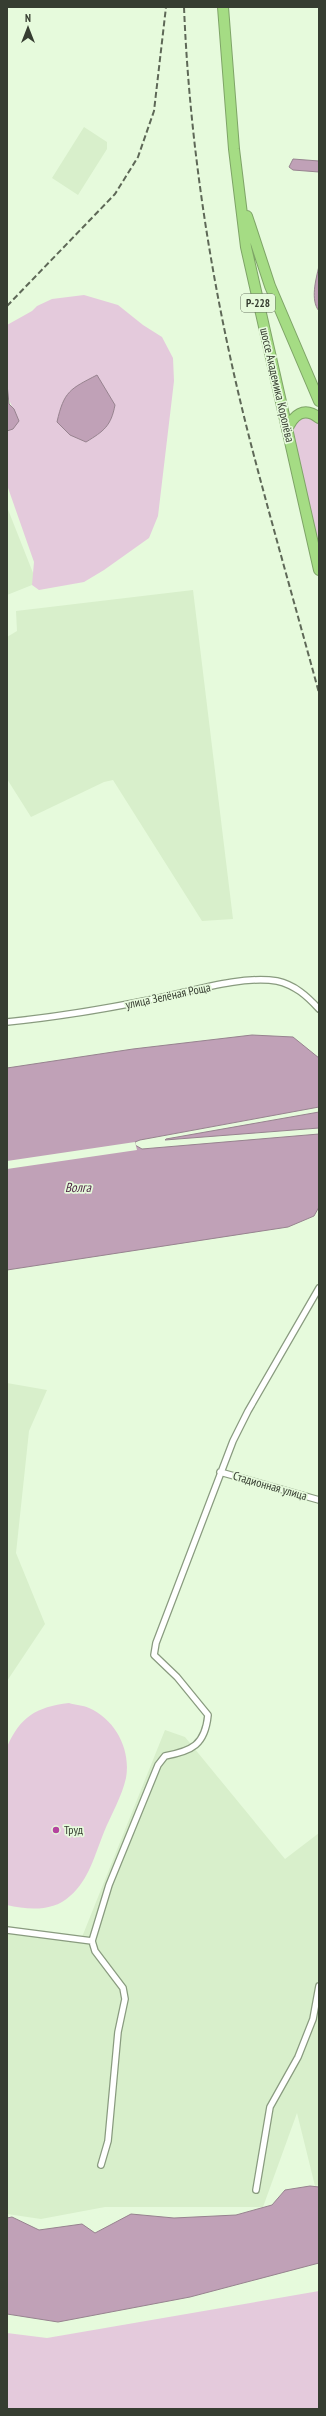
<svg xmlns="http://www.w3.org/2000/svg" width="326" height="2416" font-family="'PT Sans Narrow',sans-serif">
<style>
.built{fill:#d8efcb}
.green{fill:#e4cadc}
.water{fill:#c0a1b7;stroke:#97838f}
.pier{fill:#e6fadc}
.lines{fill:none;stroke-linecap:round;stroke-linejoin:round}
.street-casing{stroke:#899b7f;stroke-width:8}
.highway-casing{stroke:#7ea467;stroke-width:12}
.street{stroke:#fff;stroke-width:5.5}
.highway{stroke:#a5dc84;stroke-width:10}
.rail{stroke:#5e6857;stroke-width:2;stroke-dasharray:6 3;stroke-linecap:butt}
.poi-dot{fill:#b5449f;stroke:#e6fadc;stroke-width:1.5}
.labels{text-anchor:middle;stroke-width:3.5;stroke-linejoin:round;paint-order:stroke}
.shield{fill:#e6fadc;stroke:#6b7664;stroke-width:1}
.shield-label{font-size:11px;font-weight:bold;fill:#363d31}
.street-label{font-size:12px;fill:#363d31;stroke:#e6fadc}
.poi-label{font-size:12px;fill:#363d31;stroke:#e6fadc;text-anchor:start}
.water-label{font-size:13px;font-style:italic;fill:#4c2343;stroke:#e6fadc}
</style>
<rect width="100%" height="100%" fill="#e6fadc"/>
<!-- built -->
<path class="built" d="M 84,127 L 107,142 L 107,149 L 78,195 L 52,178 Z
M 7,507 L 37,583 L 7,595 Z
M 193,590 L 233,919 L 202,921 L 113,780 L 104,782 L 31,817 L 7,779 L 7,637 L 17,631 L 16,611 Z
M 7,1383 L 47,1390 L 29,1431 L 16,1553 L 45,1624 L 7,1681 Z
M 165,1730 L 185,1737 L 285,1859 L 319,1833 L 319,2185 L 315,2186 L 297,2113 L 263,2207 L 105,2207 L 41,2219 L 7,2214 L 7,1926 L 82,1937 Z"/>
<!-- green -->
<path class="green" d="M 84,295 L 118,305 L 143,325 L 162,337 L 173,358 L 174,381 L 158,516 L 149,538 L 104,570 L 84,582 L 39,590 L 32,585 L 34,562 L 7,485 L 7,431 L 13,429 L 14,409 C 2,396 7,344 7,325 L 32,311 L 37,306 L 52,299 Z
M 309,417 L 319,423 L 319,546 L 293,431 C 296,422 299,419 309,417 Z
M 69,1703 C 75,1705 83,1705 89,1708 C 116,1720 131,1750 126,1778 C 122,1796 111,1815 104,1832 C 95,1854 89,1880 70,1896 C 53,1912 28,1910 7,1905 L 7,1747 C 20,1717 36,1707 69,1703 Z
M 319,2291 L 319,2409 L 7,2409 L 7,2333 L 47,2338 Z"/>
<!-- water -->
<path class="water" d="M 293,159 L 319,161 L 319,172 L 293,170 L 289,167 Z
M 319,266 L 319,311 C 310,300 316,279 319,266 Z
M 97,375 L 115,405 C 111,426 104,431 86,442 L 70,435 L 57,422 C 64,391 70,389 97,375 Z
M 7,384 L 9,404 L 14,409 L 19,421 L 13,429 L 7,431 Z
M 252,1035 L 293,1037 L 319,1058 L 319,1107 L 140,1140 L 135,1142 L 135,1145 L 142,1149 L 319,1134 L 319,1207 L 314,1216 L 288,1227 L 7,1270 L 7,1068 L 133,1049 Z
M 319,1112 L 319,1128 L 165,1140 L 166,1139 Z
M 310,2186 L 319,2187 L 319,2263 L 190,2297 L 58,2322 L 7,2314 L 7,2218 L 12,2217 L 39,2230 L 82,2224 L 95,2233 L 131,2214 L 174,2218 L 236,2215 L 272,2205 L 285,2190 Z"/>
<!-- pier -->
<path class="pier" d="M 135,1142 L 137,1150 L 7,1169 L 7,1161 Z"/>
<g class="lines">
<!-- street casing -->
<g class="street-casing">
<path id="street" d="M 7,1022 C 57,1017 105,1009 154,999 C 190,992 241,975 277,981 C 295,985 307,996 319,1009
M 220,1472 L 319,1500
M 7,1930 L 92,1941
M 101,2165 L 108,2141 L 118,2032 L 125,1999 L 123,1988 L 95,1951 L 92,1941 L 109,1885 L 158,1765 L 165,1756 C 192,1751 205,1745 208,1715 L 177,1677 L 154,1655 L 156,1643 L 233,1441 L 248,1411 L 319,1288
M 256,2190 L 270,2107 L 298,2057 L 313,2019 L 319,1986"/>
</g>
<!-- highway casing -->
<g class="highway-casing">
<path id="highway" d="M 223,7 L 234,149 L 246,247 L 319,570
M 247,216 L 270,286 L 319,401
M 287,430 C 293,415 304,406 319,418"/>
</g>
<!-- street -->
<use href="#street" class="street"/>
<!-- highway -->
<use href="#highway" class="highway"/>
<!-- rail -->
<path class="rail" d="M 184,7 C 190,156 215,307 253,452 C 274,532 297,612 319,693
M 7,306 L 115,194 L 138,157 L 154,111 L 166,7"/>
</g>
<!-- markers -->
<circle class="poi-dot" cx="56" cy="1830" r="4"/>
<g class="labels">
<!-- shield labels -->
<rect class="shield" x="241" y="294" width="34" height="18" rx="3"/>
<g class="shield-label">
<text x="258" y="307">Р-228</text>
</g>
<!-- street labels -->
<g class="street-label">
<text transform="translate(277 385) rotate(77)" y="4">шоссе Академика Королёва</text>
<text transform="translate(168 996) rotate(-12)" y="4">улица Зелёная Роща</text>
<text transform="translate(270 1486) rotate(16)" y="4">Стадионная улица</text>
</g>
<!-- poi labels -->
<g class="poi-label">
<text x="64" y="1834">Труд</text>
</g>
<!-- water labels -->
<g class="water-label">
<text x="78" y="1192">Волга</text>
</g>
</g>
<!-- border -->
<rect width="326" height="2416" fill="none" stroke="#363d31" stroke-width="16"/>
<!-- north arrow -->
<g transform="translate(28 28)" stroke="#e6fadc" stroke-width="3" paint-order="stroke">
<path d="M0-3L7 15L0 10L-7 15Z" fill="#363d31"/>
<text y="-6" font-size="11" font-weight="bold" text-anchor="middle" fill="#363d31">N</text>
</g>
</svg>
